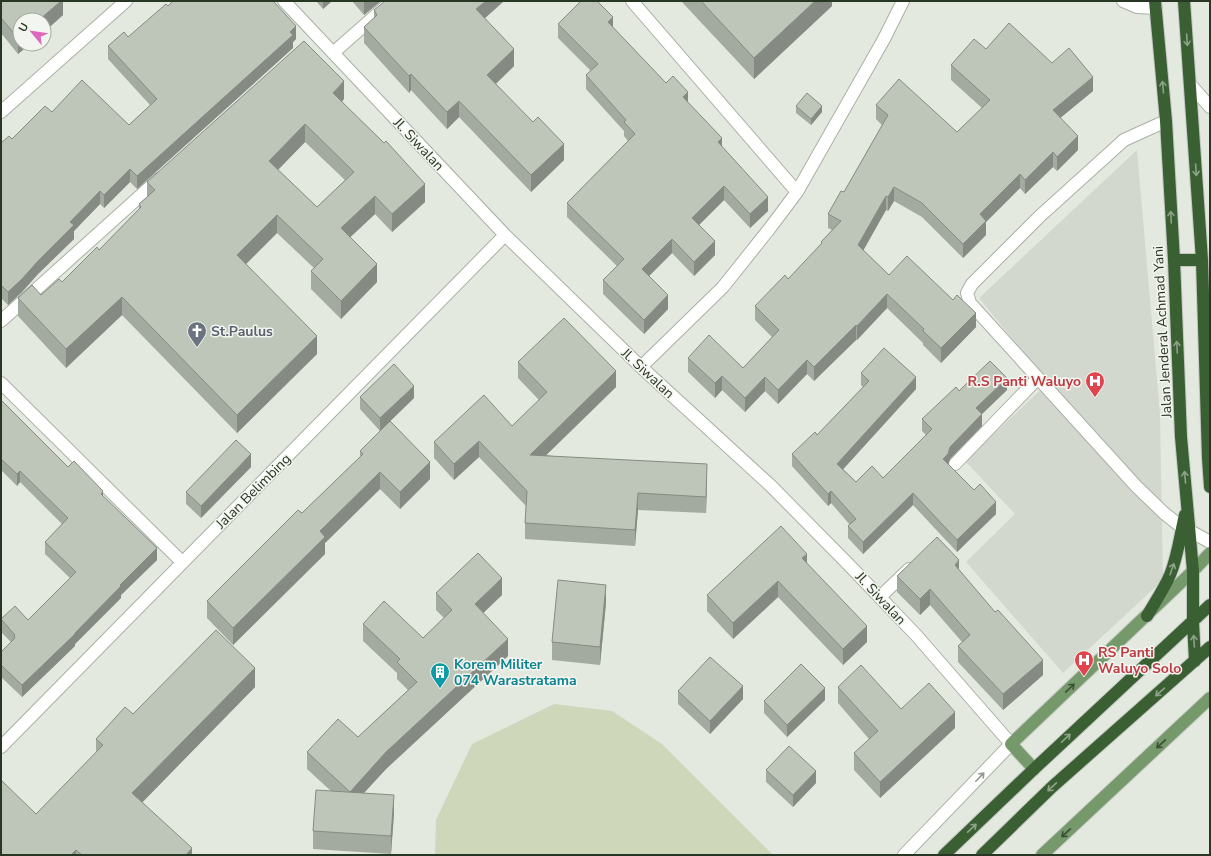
<svg xmlns="http://www.w3.org/2000/svg" width="1211" height="856" font-family="'Nunito Sans',sans-serif">
<style>
.built{fill:#d3d8ce}
.green{fill:#cfd7bb}
.lines{fill:none;stroke-linecap:round;stroke-linejoin:round}
.minor-casing{stroke:#a8b0a4;stroke-width:14}
.major-casing{stroke:#c3c7c1;stroke-width:14}
.highway-casing{stroke:#c3c7c1;stroke-width:14}
.minor{stroke:#fff;stroke-width:12}
.major{stroke:#75996a;stroke-width:12}
.highway{stroke:#3a5f33;stroke-width:12}
.wall{fill:#a3aa9f;fill-rule:evenodd}
.shaded-wall{fill:#858b82}
.building{fill:#bec6b9;stroke:#858b82;fill-rule:evenodd}
.oneway{stroke:#8da388}
.oneway2{stroke:#3b5035}
.oneway3{stroke:#949b91}
.labels{text-anchor:middle;stroke-width:3;stroke-linejoin:round;paint-order:stroke}
.street-label{font-size:14px;fill:#283723;stroke:#f3f6f0}
.worship-label{font-size:14px;font-weight:bold;fill:#5b616d;stroke:#f3f6f0;text-anchor:start}
.health-label{font-size:14px;font-weight:bold;fill:#be3a42;stroke:#f3f6f0;text-anchor:end}
.culture-label{font-size:14px;font-weight:bold;fill:#0d838f;stroke:#f3f6f0;text-anchor:start}
</style>
<rect width="100%" height="100%" fill="#e4e9e0"/>
<!-- built -->
<path class="built" d="M 1137,150 L 1160,414 L 1163,580 L 1063,673 L 966,562 L 1015,514 L 965,461 L 1048,383 L 979,298 Z"/>
<!-- green -->
<path class="green" d="M 554,704 L 612,711 L 662,744 L 773,855 L 435,855 L 436,820 L 472,744 Z"/>
<g class="lines">
<!-- minor casing -->
<g class="minor-casing">
<path id="minor" d="M 284,1 L 505,235 L 641,367 L 771,486 L 848,564 L 916,635 L 1011,744 L 904,855
M 632,1 L 797,192
M 1123,1 L 1137,7 L 1156,8
M 333,53 L 392,1
M 1190,84 L 1210,107
M 1,112 L 126,1
M 1166,121 L 1124,140 L 1040,216 L 972,284 L 967,293 L 970,303 L 1136,486 L 1164,513 L 1179,525 L 1210,542
M 1,321 L 159,179
M 641,367 L 723,287 L 770,228 L 797,192 L 884,39 L 903,1
M 1,383 L 182,562
M 955,464 L 1038,378
M 880,597 L 909,569
M 1,747 L 505,235"/>
</g>
<!-- major casing -->
<g class="major-casing">
<path id="major" d="M 1034,769 L 1011,744 L 1193,571 L 1210,553
M 1042,855 L 1210,698"/>
</g>
<!-- highway casing -->
<g class="highway-casing">
<path id="highway" d="M 1155,1 L 1166,121 L 1174,260 L 1181,437 L 1193,571 L 1193,622 L 1195,661
M 1184,1 L 1202,260 L 1208,458 L 1210,487
M 1174,260 L 1202,260
M 1147,616 C 1155,602 1164,589 1170,575 C 1178,556 1180,535 1185,515
M 944,855 L 1034,769 L 1210,605
M 982,855 L 1052,787 L 1210,647"/>
</g>
<!-- minor -->
<use href="#minor" class="minor"/>
<!-- major -->
<use href="#major" class="major"/>
<!-- highway -->
<use href="#highway" class="highway"/>
</g>
<!-- wall -->
<path class="wall" d="M 1,1 L 63,1 L 63,15 L 44,32 L 44,20 L 20,44 L 30,44 L 18,54 L 1,33 Z
M 316,1 L 332,1 L 323,9 Z
M 352,1 L 381,1 L 364,15 Z
M 504,1 L 485,18 L 514,66 L 496,84 L 564,160 L 531,192 L 459,117 L 447,129 L 411,90 L 409,93 L 364,43 L 364,27 L 374,18 L 374,10 Z
M 681,1 L 832,1 L 832,6 L 754,79 Z
M 168,6 L 296,39 L 293,42 L 293,48 L 137,189 L 130,182 L 104,208 L 100,204 L 74,231 L 74,239 L 38,274 L 22,292 L 8,305 L 1,298 L 1,143 L 12,139 L 52,112 L 129,125 L 150,105 L 108,59 L 108,46 L 128,37 Z
M 558,24 L 613,28 L 666,83 L 688,103 L 722,148 L 768,211 L 750,228 L 724,200 L 699,225 L 715,255 L 694,276 L 672,253 L 649,276 L 668,309 L 644,334 L 603,294 L 603,280 L 617,266 L 567,217 L 567,203 L 628,141 L 624,136 L 624,131 L 586,89 L 586,75 L 591,71 L 558,38 Z
M 986,49 L 1052,63 L 1093,91 L 1060,118 L 1078,150 L 1057,171 L 1053,167 L 1025,194 L 1020,188 L 986,222 L 986,235 L 963,258 L 922,217 L 894,201 L 888,211 L 886,210 L 863,250 L 889,275 L 976,327 L 941,363 L 923,345 L 923,343 L 887,308 L 857,340 L 856,340 L 814,381 L 807,374 L 778,404 L 765,391 L 745,412 L 722,390 L 715,398 L 688,372 L 688,358 L 743,368 L 772,337 L 755,320 L 755,306 L 788,279 L 821,245 L 821,242 L 832,230 L 828,228 L 828,214 L 844,192 L 882,125 L 876,119 L 876,105 L 957,132 L 982,108 L 951,80 L 951,65 Z
M 344,99 L 342,102 L 425,202 L 392,232 L 375,214 L 350,237 L 377,282 L 341,319 L 311,289 L 311,271 L 314,268 L 277,233 L 246,264 L 317,354 L 237,433 L 122,315 L 66,368 L 18,316 L 18,298 L 41,295 L 62,282 L 99,250 L 139,209 L 139,204 L 147,197 L 147,182 ZM 305,142 L 345,180 L 317,207 L 278,170 Z
M 796,106 L 822,112 L 811,125 L 796,113 Z
M 518,362 L 616,387 L 546,455 L 707,480 L 706,513 L 638,510 L 635,546 L 525,539 L 525,523 L 526,506 L 479,457 L 454,480 L 434,458 L 434,442 L 512,426 L 539,400 L 518,378 Z
M 861,373 L 916,389 L 843,469 L 856,482 L 883,478 L 926,435 L 922,431 L 922,419 L 959,391 L 1007,390 L 982,414 L 982,426 L 950,459 L 948,464 L 996,514 L 957,552 L 913,505 L 863,554 L 848,538 L 848,526 L 850,525 L 831,503 L 828,506 L 792,466 L 792,454 L 817,435 L 863,387 L 861,385 Z
M 360,397 L 414,398 L 380,431 L 360,409 Z
M 1,400 L 68,467 L 103,496 L 157,560 L 121,595 L 121,598 L 75,644 L 75,646 L 22,697 L 1,677 L 1,652 L 11,642 L 1,632 L 1,619 L 28,620 L 70,578 L 45,554 L 45,542 L 62,524 L 20,482 L 17,486 L 1,470 Z
M 360,451 L 430,479 L 400,509 L 380,489 L 325,543 L 325,554 L 233,645 L 207,618 L 207,601 L 302,513 L 360,457 Z
M 251,467 L 201,518 L 186,504 L 186,492 Z
M 807,563 L 867,642 L 843,665 L 778,597 L 733,639 L 707,611 L 707,595 Z
M 959,570 L 1043,675 L 1003,710 L 958,662 L 958,646 L 962,642 L 930,605 L 920,615 L 897,592 L 897,576 Z
M 436,593 L 502,595 L 483,613 L 508,656 L 386,769 L 364,793 L 394,813 L 391,854 L 313,849 L 313,831 L 331,791 L 307,769 L 307,752 L 358,737 L 408,690 L 397,679 L 397,673 L 363,641 L 363,624 L 423,638 L 444,618 L 436,610 Z
M 606,603 L 600,665 L 552,660 L 552,642 Z
M 255,687 L 142,802 L 192,855 L 1,855 L 36,814 L 96,753 L 96,739 L 133,714 Z
M 838,687 L 901,709 L 955,728 L 880,798 L 854,770 L 854,753 L 869,739 L 838,703 Z
M 678,691 L 743,699 L 710,734 L 678,704 Z
M 825,700 L 787,737 L 764,713 L 764,701 Z
M 766,770 L 816,783 L 793,807 L 766,782 Z"/>
<!-- shaded-wall -->
<path class="shaded-wall" d="M 61,1 L 63,1 L 63,15 L 44,32 L 44,20 L 39,20 Z
M 323,1 L 332,1 L 323,9 Z
M 364,1 L 381,1 L 364,15 Z
M 486,1 L 504,1 L 476,26 L 476,9 Z
M 815,1 L 832,1 L 832,6 L 754,79 L 754,58 Z
M 613,17 L 613,31 L 608,22 Z
M 296,26 L 296,39 L 293,42 L 293,48 L 137,189 L 137,176 Z
M 20,36 L 20,44 L 30,44 L 18,54 L 18,38 Z
M 514,49 L 514,66 L 487,92 L 487,75 Z
M 411,74 L 411,90 L 409,93 L 409,76 Z
M 1093,77 L 1093,91 L 1053,124 L 1053,110 Z
M 344,81 L 344,99 L 333,111 L 333,93 Z
M 688,92 L 688,106 L 683,97 Z
M 459,101 L 459,117 L 447,129 L 447,112 Z
M 822,106 L 822,112 L 811,125 L 811,119 Z
M 305,124 L 305,142 L 269,179 L 269,161 Z
M 1078,136 L 1078,150 L 1057,171 L 1057,157 Z
M 722,138 L 722,152 L 718,142 Z
M 564,144 L 564,160 L 531,192 L 531,175 Z
M 1053,152 L 1053,167 L 1025,194 L 1025,180 Z
M 130,169 L 130,182 L 104,208 L 104,195 Z
M 1020,174 L 1020,188 L 986,222 L 986,235 L 963,258 L 963,244 L 980,214 Z
M 425,184 L 425,202 L 392,232 L 392,214 Z
M 724,186 L 724,200 L 692,232 L 692,218 Z
M 894,187 L 894,201 L 888,211 L 888,197 Z
M 100,191 L 100,204 L 74,231 L 74,239 L 38,274 L 22,292 L 8,305 L 8,292 L 70,222 Z
M 375,196 L 375,214 L 341,246 L 341,228 Z
M 886,196 L 886,210 L 858,260 L 858,245 Z
M 768,197 L 768,211 L 750,228 L 750,214 Z
M 277,215 L 277,233 L 237,273 L 237,255 Z
M 672,239 L 672,253 L 642,283 L 642,269 Z
M 715,241 L 715,255 L 694,276 L 694,262 Z
M 377,264 L 377,282 L 341,319 L 341,301 Z
M 887,294 L 887,308 L 857,340 L 857,326 Z
M 668,295 L 668,309 L 644,334 L 644,320 Z
M 122,297 L 122,315 L 66,368 L 66,349 Z
M 976,313 L 976,327 L 941,363 L 941,348 Z
M 856,325 L 856,340 L 814,381 L 814,367 Z
M 317,336 L 317,354 L 237,433 L 237,415 Z
M 807,360 L 807,374 L 778,404 L 778,390 Z
M 616,371 L 616,387 L 530,471 L 530,455 Z
M 722,376 L 722,390 L 715,398 L 715,383 Z
M 765,377 L 765,391 L 745,412 L 745,398 Z
M 916,377 L 916,389 L 837,476 L 837,464 Z
M 1007,378 L 1007,390 L 982,414 L 982,426 L 950,459 L 948,466 L 943,459 L 950,447 L 976,408 Z
M 414,386 L 414,398 L 380,431 L 380,418 Z
M 479,441 L 479,457 L 454,480 L 454,464 Z
M 251,454 L 251,467 L 201,518 L 201,506 Z
M 430,462 L 430,479 L 400,509 L 400,492 Z
M 707,464 L 707,480 L 706,513 L 706,497 Z
M 20,471 L 20,482 L 17,486 L 17,474 Z
M 380,472 L 380,489 L 325,543 L 325,554 L 233,645 L 233,628 L 320,531 Z
M 103,491 L 103,503 L 101,494 Z
M 831,491 L 831,503 L 828,506 L 828,494 Z
M 638,493 L 638,510 L 635,546 L 635,530 Z
M 913,493 L 913,505 L 863,554 L 863,542 Z
M 996,502 L 996,514 L 957,552 L 957,540 Z
M 157,548 L 157,560 L 121,595 L 121,598 L 75,644 L 75,646 L 22,697 L 22,685 L 75,633 L 120,585 Z
M 807,554 L 807,570 L 802,558 Z
M 959,560 L 959,576 L 955,565 Z
M 502,578 L 502,595 L 475,621 L 475,604 Z
M 778,581 L 778,597 L 733,639 L 733,623 Z
M 606,585 L 606,603 L 600,665 L 600,647 Z
M 930,589 L 930,605 L 920,615 L 920,599 Z
M 867,626 L 867,642 L 843,665 L 843,649 Z
M 508,639 L 508,656 L 386,769 L 350,808 L 350,792 L 386,752 Z
M 1043,660 L 1043,675 L 1003,710 L 1003,694 Z
M 255,668 L 255,687 L 132,813 L 132,793 Z
M 743,686 L 743,699 L 710,734 L 710,721 Z
M 825,688 L 825,700 L 787,737 L 787,725 Z
M 955,712 L 955,728 L 880,798 L 880,782 Z
M 816,771 L 816,783 L 793,807 L 793,795 Z
M 394,795 L 394,813 L 391,854 L 391,836 Z
M 192,848 L 192,855 L 186,855 Z
M 76,850 L 76,855 L 71,855 Z"/>
<!-- building -->
<path class="building" d="M 1,1 L 61,1 L 39,20 L 20,20 L 20,36 L 18,38 L 1,18 Z
M 173,1 L 273,1 L 296,26 L 290,32 L 293,35 L 137,176 L 130,169 L 104,195 L 100,191 L 70,222 L 74,225 L 38,261 L 22,279 L 8,292 L 1,285 L 1,143 L 9,136 L 12,139 L 45,106 L 52,112 L 82,80 L 129,125 L 157,99 L 108,46 L 124,32 L 128,37 L 166,4 L 168,6 Z
M 385,1 L 486,1 L 476,9 L 514,49 L 487,75 L 533,122 L 538,117 L 564,144 L 531,175 L 459,101 L 447,112 L 411,74 L 409,76 L 364,27 L 377,15 L 374,10 Z
M 581,1 L 597,1 L 613,17 L 608,22 L 666,83 L 673,76 L 688,92 L 683,97 L 722,138 L 718,142 L 768,197 L 750,214 L 724,186 L 692,218 L 715,241 L 694,262 L 672,239 L 642,269 L 668,295 L 644,320 L 603,280 L 624,259 L 567,203 L 635,134 L 624,122 L 626,120 L 586,75 L 598,64 L 558,24 Z
M 701,1 L 815,1 L 754,58 Z
M 1009,23 L 1052,63 L 1069,48 L 1093,77 L 1053,110 L 1078,136 L 1057,157 L 1053,152 L 1025,180 L 1020,174 L 980,214 L 986,221 L 963,244 L 922,203 L 894,187 L 888,197 L 886,196 L 858,245 L 889,275 L 907,256 L 953,300 L 957,295 L 976,313 L 941,348 L 923,331 L 924,329 L 887,294 L 857,326 L 856,325 L 814,367 L 807,360 L 778,390 L 765,377 L 745,398 L 722,376 L 715,383 L 688,358 L 709,335 L 743,368 L 779,330 L 755,306 L 785,275 L 788,279 L 822,243 L 821,242 L 841,221 L 828,214 L 841,191 L 844,192 L 888,115 L 876,105 L 899,79 L 957,132 L 990,100 L 951,65 L 974,39 L 986,49 Z
M 304,41 L 344,81 L 333,93 L 384,143 L 386,141 L 425,184 L 392,214 L 375,196 L 341,228 L 377,264 L 341,301 L 311,271 L 323,259 L 277,215 L 237,255 L 317,336 L 237,415 L 122,297 L 66,349 L 18,298 L 32,285 L 41,295 L 59,279 L 62,282 L 97,247 L 99,250 L 141,207 L 139,204 L 155,190 L 147,182 ZM 305,124 L 354,172 L 317,207 L 269,161 Z
M 807,93 L 822,106 L 811,119 L 796,106 Z
M 564,318 L 616,371 L 530,455 L 707,464 L 706,497 L 638,493 L 635,530 L 525,523 L 527,491 L 479,441 L 454,464 L 434,442 L 484,395 L 512,426 L 547,392 L 518,362 Z
M 884,348 L 916,377 L 837,464 L 856,482 L 872,466 L 883,478 L 932,429 L 922,419 L 956,387 L 959,391 L 990,361 L 1007,378 L 976,408 L 982,414 L 950,447 L 948,454 L 943,459 L 974,490 L 980,484 L 996,502 L 957,540 L 913,493 L 863,542 L 848,526 L 856,519 L 831,491 L 828,494 L 792,454 L 815,432 L 817,435 L 869,381 L 861,373 Z
M 394,364 L 414,386 L 380,418 L 360,397 Z
M 1,400 L 68,467 L 74,461 L 103,491 L 101,494 L 157,548 L 120,585 L 121,586 L 75,633 L 75,634 L 22,685 L 1,665 L 1,652 L 15,638 L 14,636 L 15,635 L 1,619 L 15,606 L 28,620 L 76,572 L 45,542 L 68,518 L 20,471 L 17,474 L 1,459 Z
M 390,421 L 430,462 L 400,492 L 380,472 L 320,531 L 325,537 L 233,628 L 207,601 L 298,510 L 302,513 L 363,454 L 360,451 Z
M 236,440 L 251,454 L 201,506 L 186,492 Z
M 781,526 L 807,554 L 802,558 L 867,626 L 843,649 L 778,581 L 733,623 L 707,595 Z
M 937,537 L 959,560 L 955,565 L 995,612 L 998,610 L 1043,660 L 1003,694 L 958,646 L 970,635 L 930,589 L 920,599 L 897,576 Z
M 478,553 L 502,578 L 475,604 L 508,639 L 386,752 L 350,792 L 307,752 L 338,719 L 358,737 L 417,682 L 397,662 L 400,659 L 363,624 L 384,601 L 423,638 L 452,610 L 436,593 Z
M 558,580 L 606,585 L 600,647 L 552,642 Z
M 216,630 L 255,668 L 132,793 L 192,848 L 186,855 L 82,855 L 76,850 L 71,855 L 1,855 L 1,780 L 36,814 L 103,745 L 96,739 L 125,707 L 133,714 Z
M 710,657 L 743,686 L 710,721 L 678,691 Z
M 801,664 L 825,688 L 787,725 L 764,701 Z
M 861,665 L 901,709 L 929,683 L 955,712 L 880,782 L 854,753 L 878,731 L 838,687 Z
M 789,746 L 816,771 L 793,795 L 766,770 Z
M 316,790 L 394,795 L 391,836 L 313,831 Z"/>
<!-- one-way arrows -->
<defs><path id="oneway-shaft" d="M-6 0H5M1.5-3L5.5 0L1.5 3" fill="none" stroke-width="1.6" stroke-linecap="round" stroke-linejoin="round"/></defs>
<g class="oneway">
<use href="#oneway-shaft" transform="translate(1187 40) rotate(86)"/>
<use href="#oneway-shaft" transform="translate(1163 87) rotate(-95)"/>
<use href="#oneway-shaft" transform="translate(1196 170) rotate(86)"/>
<use href="#oneway-shaft" transform="translate(1171 217) rotate(-93)"/>
<use href="#oneway-shaft" transform="translate(1177 347) rotate(-93)"/>
<use href="#oneway-shaft" transform="translate(1185 477) rotate(-95)"/>
<use href="#oneway-shaft" transform="translate(1172 569) rotate(-71)"/>
<use href="#oneway-shaft" transform="translate(1194 641) rotate(-94)"/>
<use href="#oneway-shaft" transform="translate(1160 692) rotate(139)"/>
<use href="#oneway-shaft" transform="translate(1066 738) rotate(-43)"/>
<use href="#oneway-shaft" transform="translate(1052 787) rotate(137)"/>
<use href="#oneway-shaft" transform="translate(972 828) rotate(-43)"/>
</g>
<g class="oneway2">
<use href="#oneway-shaft" transform="translate(1070 688) rotate(-44)"/>
<use href="#oneway-shaft" transform="translate(1161 744) rotate(137)"/>
<use href="#oneway-shaft" transform="translate(1066 833) rotate(137)"/>
</g>
<use class="oneway3" href="#oneway-shaft" transform="translate(980 777) rotate(-46)"/>
<!-- icons -->
<defs>
<g id="church-pin" transform="scale(1)"><path d="M0 17L-7.5 6A9.5 9.5 0 1 1 7.5 6Z" fill="#6b7280" stroke="#f3f6f0"/><path d="M-1.2-6h2.4v3.5h3.3v2.4h-3.3V6h-2.4V-.1h-3.3v-2.4h3.3Z" fill="#fff"/></g>
<g id="hospital-pin" transform="scale(1)"><path d="M0 17L-7.5 6A9.5 9.5 0 1 1 7.5 6Z" fill="#e0444e" stroke="#f3f6f0"/><path d="M-5-5h3v3.5h4V-5h3V5h-3V1.5h-4V5h-3Z" fill="#fff"/></g>
<g id="building-pin" transform="scale(1)"><path d="M0 17L-7.5 6A9.5 9.5 0 1 1 7.5 6Z" fill="#0f9aa8" stroke="#f3f6f0"/><path d="M-4-6H4V6H1V3H-1V6H-4ZM-2.5-4.3h1.7v1.8h-1.7ZM.8-4.3h1.7v1.8H.8ZM-2.5-1h1.7V.8h-1.7ZM.8-1h1.7V.8H.8Z" fill="#fff"/></g>
</defs>
<g fill-rule="evenodd">
<use href="#church-pin" x="197" y="331"/>
<use href="#hospital-pin" x="1095" y="381"/>
<use href="#hospital-pin" x="1084" y="660"/>
<use href="#building-pin" x="440" y="672"/>
</g>
<g class="labels">
<!-- street labels -->
<g class="street-label">
<text transform="translate(419 144) rotate(47)" y="5">Jl. Siwalan</text>
<text transform="translate(1162 332) rotate(-93)" y="5">Jalan Jenderal Achmad Yani</text>
<text transform="translate(648 373) rotate(43)" y="5">Jl. Siwalan</text>
<text transform="translate(253 491) rotate(-45)" y="5">Jalan Belimbing</text>
<text transform="translate(881 598) rotate(47)" y="5">Jl. Siwalan</text>
</g>
<!-- worship labels -->
<g class="worship-label">
<text x="211" y="336">St.Paulus</text>
</g>
<!-- health labels -->
<g class="health-label">
<text x="1081" y="386">R.S Panti Waluyo</text>
<text x="1098" y="657" text-anchor="start">RS Panti<tspan x="1098" dy="16">Waluyo Solo</tspan></text>
</g>
<!-- culture labels -->
<g class="culture-label">
<text x="454" y="669">Korem Militer<tspan x="454" dy="16">074 Warastratama</tspan></text>
</g>
</g>
<!-- border -->
<rect width="1211" height="856" fill="none" stroke="#283723" stroke-width="4"/>
<!-- north arrow -->
<g transform="translate(32 32) rotate(299)"><circle r="19" fill="#f3f6f0" stroke="#a2aa9e"/>
<path d="M0-3L7 15L0 10L-7 15Z" fill="#e067be"/>
<text y="-6" font-size="11" font-weight="bold" text-anchor="middle" fill="#283723">U</text>
</g>
</svg>
